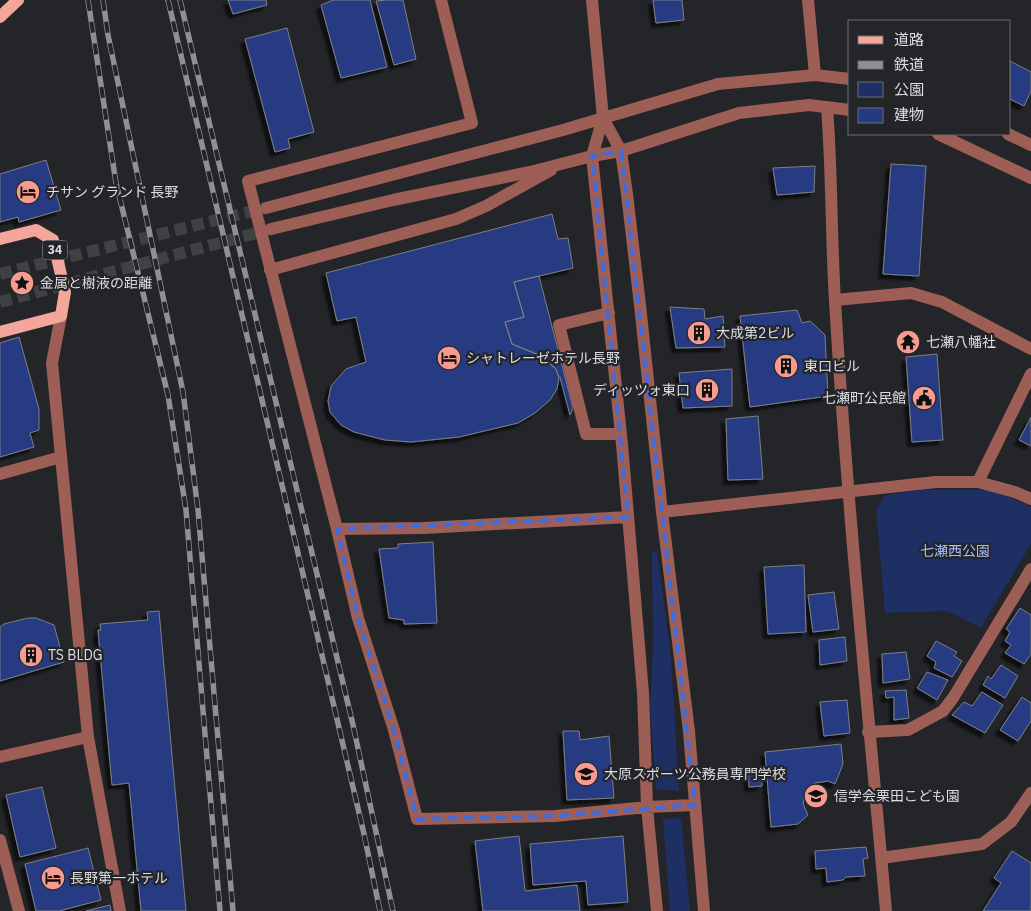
<svg xmlns="http://www.w3.org/2000/svg" width="1031" height="911" font-family="'IBM Plex Sans','Noto Sans JP',sans-serif">
<style>
.green{fill:#1e2f64}
.building{fill:#253a82;stroke:#7d7f84;filter:url(#shadow)}
.lines{fill:none;stroke-linecap:round;stroke-linejoin:round}
.minor-tunnel{stroke:#404145;stroke-width:12;stroke-dasharray:12 6;stroke-linecap:butt}
.minor{stroke:#9c5e55;stroke-width:12}
.major{stroke:#f4a69b;stroke-width:12}
.rail-casing{stroke:#8f9094;stroke-width:5.5}
.rail{stroke:#242529;stroke-width:4;stroke-dasharray:11;stroke-linecap:butt}
.marked{fill:none;stroke:#436bda;stroke-width:4;stroke-dasharray:10 6;stroke-linejoin:round}
.labels{text-anchor:middle;stroke-width:4.5;stroke-linejoin:round;paint-order:stroke}
.shield{fill:#242529;stroke:#a6a6aa;stroke-width:1}
.shield-label{font-size:12px;font-weight:bold;fill:#dddee1}
.poi-label{font-size:14px;fill:#dddee1;stroke:#242529;text-anchor:start}
.park-label{font-size:14px;fill:#a5bdfb;stroke:#242529}
</style>
<defs>
<filter id="shadow"><feDropShadow dx="-4.5" dy="4.5" stdDeviation="1" flood-color="#0009"/></filter>
</defs>
<rect width="100%" height="100%" fill="#242529"/>
<!-- green -->
<path class="green" d="M 921,490 L 995,490 L 1031,507 L 1031,544 L 981,628 L 948,611 L 885,613 L 876,509 L 886,495 Z
M 657,551 L 671,658 L 679,791 L 656,789 L 650,707 L 653,647 L 652,552 Z
M 681,818 L 690,911 L 670,911 L 663,819 Z"/>
<!-- building -->
<path class="building" d="M 228,0 L 266,0 L 267,5 L 233,14 Z
M 370,0 L 387,67 L 341,78 L 321,5 L 333,0 Z
M 386,0 L 403,0 L 416,59 L 394,65 L 376,1 Z
M 653,0 L 682,0 L 684,20 L 656,23 Z
M 287,28 L 314,132 L 288,139 L 290,148 L 275,152 L 245,39 Z
M 1010,61 L 1031,72 L 1031,91 L 1024,106 L 1010,99 Z
M 46,160 L 61,210 L 19,222 L 18,217 L 0,222 L 0,174 Z
M 891,164 L 926,166 L 919,276 L 883,274 Z
M 815,166 L 814,192 L 777,195 L 773,168 Z
M 552,214 L 558,239 L 568,238 L 573,268 L 514,282 L 524,317 L 505,322 L 512,344 L 539,355 L 556,369 L 559,378 L 557,389 L 550,400 L 535,413 L 518,423 L 459,437 L 411,442 L 385,440 L 354,432 L 341,425 L 330,412 L 328,401 L 331,386 L 346,369 L 366,362 L 356,317 L 337,321 L 326,273 Z
M 539,276 L 573,408 L 570,415 L 560,377 L 559,378 L 556,369 L 539,355 L 512,344 L 505,322 L 524,317 L 514,282 Z
M 670,307 L 704,309 L 705,319 L 723,316 L 725,347 L 676,348 Z
M 797,310 L 802,323 L 810,321 L 825,335 L 828,396 L 750,407 L 740,316 Z
M 19,337 L 39,409 L 39,430 L 30,433 L 34,447 L 0,457 L 0,343 Z
M 937,354 L 943,440 L 912,442 L 906,357 Z
M 732,369 L 732,406 L 683,408 L 679,373 Z
M 758,416 L 763,479 L 728,480 L 726,419 Z
M 1031,417 L 1031,446 L 1019,440 Z
M 433,542 L 437,623 L 404,624 L 404,620 L 389,618 L 379,549 L 398,548 L 398,544 Z
M 804,565 L 806,632 L 768,634 L 764,567 Z
M 834,592 L 839,629 L 813,632 L 808,595 Z
M 1020,608 L 1031,615 L 1031,654 L 1024,664 L 1005,653 L 1011,645 L 1005,641 L 1010,632 L 1006,629 Z
M 159,611 L 186,911 L 141,911 L 129,783 L 112,785 L 98,630 L 101,630 L 100,624 L 148,620 L 147,612 Z
M 28,618 L 36,618 L 54,625 L 64,662 L 0,681 L 0,627 L 4,624 Z
M 845,637 L 847,661 L 820,665 L 819,640 Z
M 936,641 L 957,652 L 954,656 L 962,661 L 952,677 L 934,668 L 936,662 L 927,656 Z
M 906,652 L 910,679 L 883,683 L 882,654 Z
M 1001,665 L 1018,676 L 1005,698 L 983,685 L 988,676 L 991,679 Z
M 927,672 L 948,680 L 937,700 L 917,688 Z
M 906,690 L 909,718 L 894,720 L 894,697 L 886,698 L 885,691 Z
M 982,692 L 1003,705 L 985,733 L 952,715 L 964,702 L 972,706 Z
M 1022,697 L 1031,703 L 1031,721 L 1018,741 L 1000,730 Z
M 847,700 L 850,733 L 824,736 L 820,702 Z
M 563,731 L 579,731 L 580,740 L 609,736 L 614,798 L 567,800 Z
M 841,744 L 843,764 L 835,784 L 828,781 L 822,782 L 815,783 L 808,788 L 805,795 L 803,804 L 808,815 L 798,824 L 771,827 L 765,752 Z
M 761,767 L 762,786 L 749,787 L 748,768 Z
M 42,787 L 56,848 L 20,857 L 6,795 Z
M 519,836 L 525,891 L 577,885 L 580,911 L 483,911 L 475,841 Z
M 623,836 L 628,902 L 588,905 L 586,881 L 533,885 L 530,844 Z
M 866,847 L 868,858 L 863,859 L 865,876 L 846,877 L 843,880 L 827,882 L 826,868 L 816,869 L 815,851 Z
M 88,848 L 101,900 L 59,911 L 36,911 L 25,864 Z
M 1012,851 L 1031,863 L 1031,911 L 983,911 L 1001,883 L 994,878 Z
M 110,905 L 111,911 L 86,911 Z"/>
<g class="lines">
<!-- minor-tunnel -->
<path class="minor-tunnel" d="M 0,274 L 265,208
M 0,302 L 271,229"/>
<!-- minor -->
<path class="minor" d="M 592,0 L 603,118 L 592,156 L 622,444 L 643,693 L 647,807 L 657,911
M 808,0 L 815,75
M 827,107 C 832,171 831,236 835,301 C 847,505 868,708 886,911
M 603,118 L 621,151 L 627,194 L 640,305 L 662,512 L 689,731 L 704,911
M 938,134 L 1031,178
M 1008,134 L 1031,145
M 266,208 L 563,130 L 718,84 L 815,75 L 850,79
M 271,229 L 393,200 L 530,172 L 592,156 L 621,151 L 739,113 L 809,105 L 850,110
M 270,270 L 456,219 L 486,206 L 551,170
M 835,300 L 911,293 L 942,302 L 1031,349
M 609,313 L 559,325 L 586,434 L 621,434
M 61,316 L 52,363 L 88,737 L 120,911
M 0,474 L 61,457
M 978,482 L 1031,374
M 662,512 L 936,482 L 978,482 L 1015,492 L 1031,499
M 628,517 L 424,528 L 337,529 L 358,618 L 394,730 L 417,819 L 555,816 L 647,807 L 695,805
M 337,529 L 248,181 L 472,123 L 441,0
M 868,732 L 908,730 L 943,711 L 953,698 L 1031,569
M 0,757 L 88,737
M 0,840 L 19,911
M 881,858 L 982,844 L 1011,822 L 1031,793"/>
<!-- major -->
<path class="major" d="M 0,17 L 18,0
M 0,239 L 36,230 L 53,240 L 65,292 L 61,316 L 0,332"/>
<!-- rail casing -->
<g class="rail-casing">
<path id="rail" d="M 88,0 L 116,183 L 168,395 L 186,510 L 220,911
M 103,0 L 108,35 L 183,392 L 198,510 L 233,911
M 168,0 L 364,834 L 380,911
M 180,0 L 353,725 L 393,911"/>
</g>
<!-- rail -->
<use href="#rail" class="rail"/>
</g>
<!-- marked area -->
<path class="marked" d="M 621,151 L 695,805 L 555,816 L 417,819 L 394,730 L 358,618 L 337,529 L 628,517 L 592,156 Z"/>
<!-- icons -->
<defs>
<g id="hotel-disc" transform="scale(1.25)"><circle r="9.5" fill="#f59c90" stroke="#242529"/><path d="M-6-4.5h1.5V1H6V5H4.5V3h-9V5H-6ZM-4 0a1.8 1.8 0 1 1 3.6 0ZM.5 0V-2.5h3Q6-2.5 6 0Z" fill="#111"/></g>
<g id="sight-disc" transform="scale(1.25)"><circle r="9.5" fill="#f59c90" stroke="#242529"/><path d="M0-6L1.8-2.2L6-1.7L2.9 1.2L3.7 5.4L0 3.3L-3.7 5.4L-2.9 1.2L-6-1.7L-1.8-2.2Z" fill="#111"/></g>
<g id="building-disc" transform="scale(1.25)"><circle r="9.5" fill="#f59c90" stroke="#242529"/><path d="M-4-6H4V6H1V3H-1V6H-4ZM-2.5-4.3h1.7v1.8h-1.7ZM.8-4.3h1.7v1.8H.8ZM-2.5-1h1.7V.8h-1.7ZM.8-1h1.7V.8H.8Z" fill="#111"/></g>
<g id="temple-disc" transform="scale(1.25)"><circle r="9.5" fill="#f59c90" stroke="#242529"/><path d="M0-6L5-2H3V0L6.5 2.5H4V6H1.5V3h-3V6H-4V2.5H-6.5L-3 0V-2H-5Z" fill="#111"/></g>
<g id="civic-disc" transform="scale(1.25)"><circle r="9.5" fill="#f59c90" stroke="#242529"/><path d="M-.6-6.5H3V-4.5H.6V-3L4-1V1h2V6H-6V1h2V-1L-.6-3ZM-1.2 2.5V6h2.4V2.5Z" fill="#111"/></g>
<g id="university-disc" transform="scale(1.25)"><circle r="9.5" fill="#f59c90" stroke="#242529"/><path d="M0-5L7-2L0 1L-7-2ZM-4 1L0 2.5L4 1V4Q0 6-4 4Z" fill="#111"/></g>
<g id="school-disc" transform="scale(1.25)"><circle r="9.5" fill="#f59c90" stroke="#242529"/><path d="M0-5L7-2L0 1L-7-2ZM-4 1L0 2.5L4 1V4Q0 6-4 4Z" fill="#111"/></g>
</defs>
<g fill-rule="evenodd">
<use href="#hotel-disc" x="28" y="192"/>
<use href="#sight-disc" x="22" y="283"/>
<use href="#building-disc" x="699" y="333"/>
<use href="#temple-disc" x="908" y="342"/>
<use href="#hotel-disc" x="449" y="358"/>
<use href="#building-disc" x="786" y="366"/>
<use href="#building-disc" x="707" y="390"/>
<use href="#civic-disc" x="924" y="398"/>
<use href="#building-disc" x="31" y="655"/>
<use href="#university-disc" x="586" y="774"/>
<use href="#school-disc" x="816" y="796"/>
<use href="#hotel-disc" x="53" y="878"/>
</g>
<g class="labels">
<!-- shield labels -->
<rect class="shield" x="42.5" y="240.5" width="25" height="19" rx="4"/>
<g class="shield-label">
<text x="55" y="254">34</text>
</g>
<!-- poi labels -->
<g class="poi-label">
<text x="46" y="197">チサン グランド 長野</text>
<text x="40" y="288">金属と樹液の距離</text>
<text x="716" y="338">大成第2ビル</text>
<text x="926" y="347">七瀬八幡社</text>
<text x="466" y="363">シャトレーゼホテル長野</text>
<text x="804" y="371">東口ビル</text>
<text x="690" y="395" text-anchor="end">ディッツォ東口</text>
<text x="906" y="403" text-anchor="end">七瀬町公民館</text>
<text x="48" y="660">TS BLDG</text>
<text x="604" y="779">大原スポーツ公務員専門学校</text>
<text x="834" y="801">信学会栗田こども園</text>
<text x="70" y="883">長野第一ホテル</text>
</g>
<!-- park labels -->
<g class="park-label">
<text x="955" y="556">七瀬西公園</text>
</g>
</g>
<!-- legend -->
<rect x="848" y="20" width="162" height="115" fill="#242529" stroke="#6e6f73"/>
<rect x="858" y="36" width="25" height="8" fill="#f4a69b" stroke="#6e6f73"/>
<text x="894" y="45" font-size="15" fill="#dddee1">道路</text>
<rect x="858" y="61" width="25" height="8" fill="#8f9094" stroke="#6e6f73"/>
<text x="894" y="70" font-size="15" fill="#dddee1">鉄道</text>
<rect x="858" y="82" width="25" height="15" fill="#1e2f64" stroke="#6e6f73"/>
<text x="894" y="95" font-size="15" fill="#dddee1">公園</text>
<rect x="858" y="108" width="25" height="15" fill="#253a82" stroke="#6e6f73"/>
<text x="894" y="120" font-size="15" fill="#dddee1">建物</text>
</svg>
